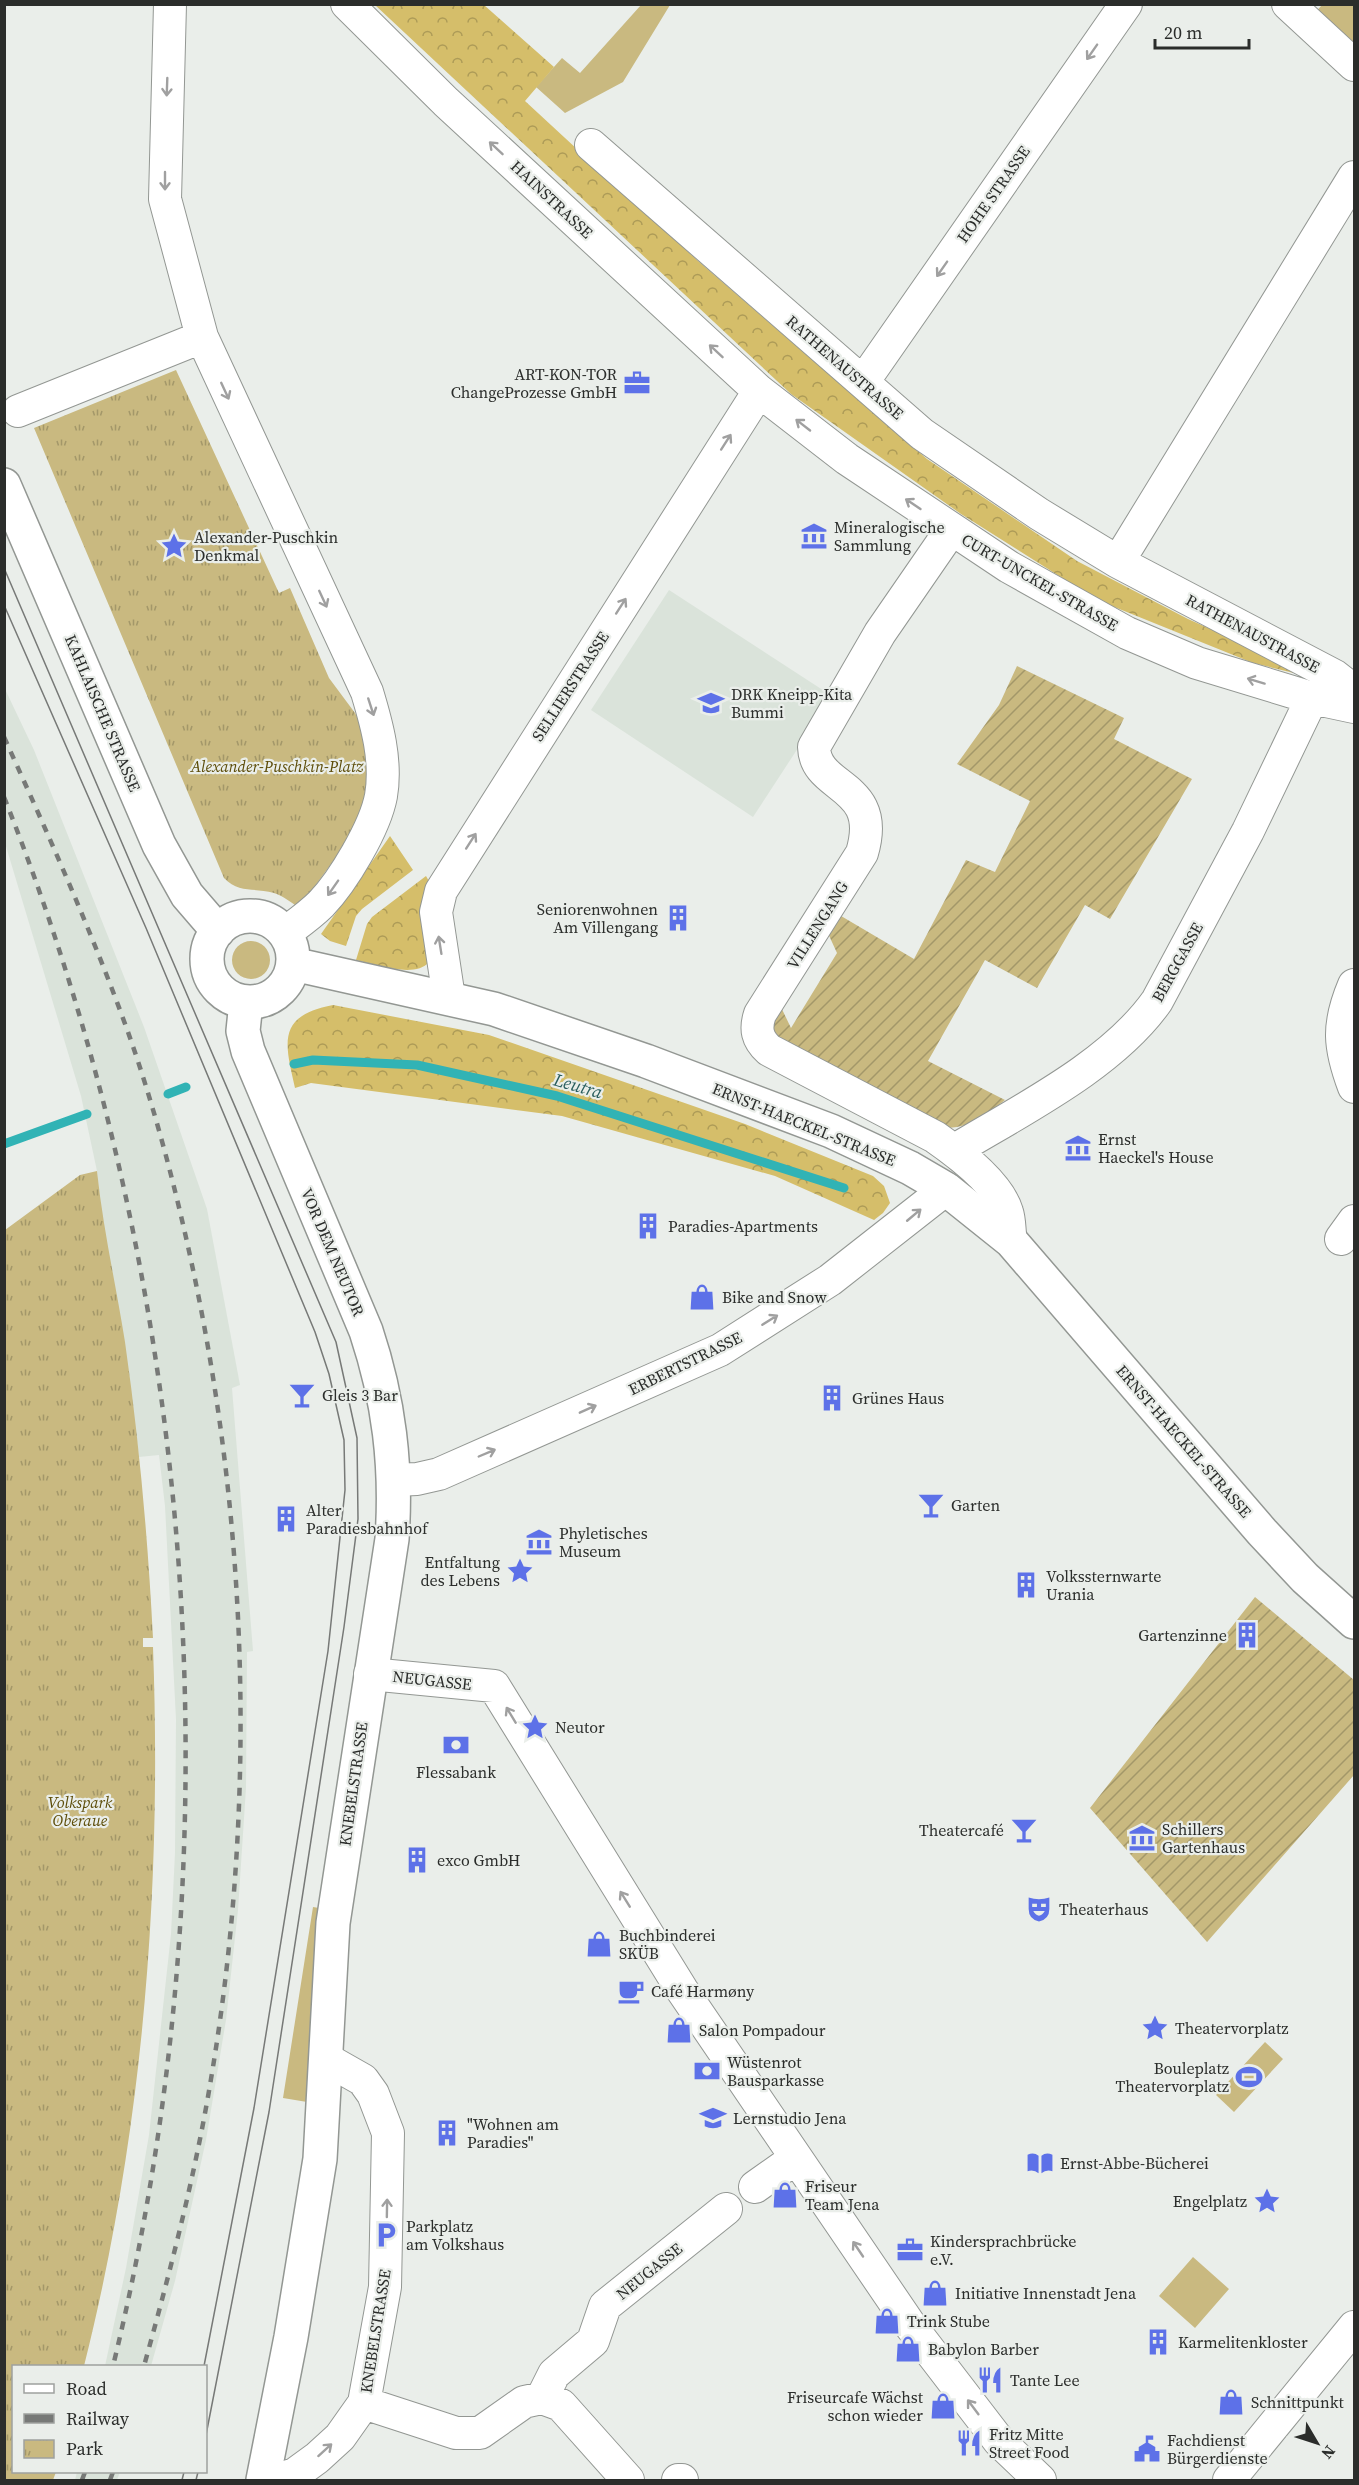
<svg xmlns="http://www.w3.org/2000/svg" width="1359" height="2485" font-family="'Source Serif 4',serif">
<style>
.built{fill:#dae3da}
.grass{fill:#c9b980}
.forest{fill:url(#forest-crowns)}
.park{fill:url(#park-tufts)}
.garden{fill:url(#garden-furrows)}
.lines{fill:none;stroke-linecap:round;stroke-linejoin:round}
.stream{stroke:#31b3b5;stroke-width:9}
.minor-casing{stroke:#939793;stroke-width:34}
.major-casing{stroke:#939793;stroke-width:36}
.minor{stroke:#fff;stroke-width:32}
.major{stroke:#fff;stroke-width:33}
.tram{stroke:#777977;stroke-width:1.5}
.rail{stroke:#777977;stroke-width:4.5;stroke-dasharray:8 8;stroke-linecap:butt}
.oneway{stroke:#a0a0a0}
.labels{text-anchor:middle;stroke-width:4.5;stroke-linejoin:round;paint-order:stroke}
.street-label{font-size:16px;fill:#2b2d2b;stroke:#eaeeea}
.poi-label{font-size:16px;fill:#2b2d2b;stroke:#eaeeea;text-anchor:start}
.park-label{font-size:16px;font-style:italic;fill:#5d4d09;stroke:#eaeeea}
.water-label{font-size:18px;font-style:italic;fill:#2a5e5e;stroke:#eaeeea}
</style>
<defs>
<pattern id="forest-crowns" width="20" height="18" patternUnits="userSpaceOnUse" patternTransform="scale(1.5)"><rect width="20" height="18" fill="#d5be6a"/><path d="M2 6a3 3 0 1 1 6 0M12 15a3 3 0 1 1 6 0" fill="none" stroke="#ad9b57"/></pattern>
<pattern id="park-tufts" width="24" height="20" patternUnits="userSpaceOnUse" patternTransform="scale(1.5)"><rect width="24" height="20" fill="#c9b980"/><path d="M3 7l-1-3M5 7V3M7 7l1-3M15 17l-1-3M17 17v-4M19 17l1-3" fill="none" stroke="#a39769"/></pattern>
<pattern id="garden-furrows" width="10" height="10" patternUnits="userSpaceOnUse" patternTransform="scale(1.5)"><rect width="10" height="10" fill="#c9b980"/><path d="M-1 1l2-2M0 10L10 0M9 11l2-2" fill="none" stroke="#a39769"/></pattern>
</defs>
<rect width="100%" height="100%" fill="#eaeeea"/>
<!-- built -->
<path class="built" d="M 669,590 L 832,696 L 753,817 L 591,710 Z
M 4,687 L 34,750 L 144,1027 L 207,1209 L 240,1385 L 232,1388 L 253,1651 L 247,1652 L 246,1788 L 238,1910 L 226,2020 L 206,2140 L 175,2281 L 151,2366 L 105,2366 L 126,2268 L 149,2135 L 171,1934 L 175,1853 L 176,1719 L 165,1506 L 159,1455 L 139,1457 L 124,1340 L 102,1218 L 97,1171 L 81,1096 L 5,843 Z
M 77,2472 L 120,2472 L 117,2480 L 75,2480 Z"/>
<!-- grass -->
<path class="grass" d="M 641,5 L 670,5 L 623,82 L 565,113 L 536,87 L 562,58 L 580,73 Z
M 1322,5 L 1354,5 L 1354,58 L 1311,17 Z
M232 960a19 19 0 1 1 38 0a19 19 0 1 1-38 0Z
M 313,1907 L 319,1908 L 307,2102 L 283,2098 Z
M 1265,2042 L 1283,2059 L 1234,2112 L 1216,2095 Z
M 1193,2257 L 1229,2289 L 1195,2328 L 1159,2296 Z"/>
<!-- forest -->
<path class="forest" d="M 375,5 L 484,5 L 554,67 L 525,101 L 697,260 L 927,459 L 1077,561 L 1188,619 L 1327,681 L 1253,663 L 1097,600 L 961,514 L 791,394 Z
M 390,836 L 413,870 L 362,909 L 356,916 L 346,946 L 330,941 L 321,934 Z
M 426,876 L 430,883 C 413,911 425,933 429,962 C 415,979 375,964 356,960 L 367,924 L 372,917 Z
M 333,1005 L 489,1035 L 745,1124 L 873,1176 L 884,1186 L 890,1203 L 883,1213 L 874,1220 L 775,1176 L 562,1116 L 311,1083 L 295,1088 C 285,1043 276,1016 333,1005 Z"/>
<!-- park -->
<path class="park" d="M 176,370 L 279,593 L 290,588 L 329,678 L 355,713 L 364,730 L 370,790 L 347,842 L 299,908 C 291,902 283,896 274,893 C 254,887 239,894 224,878 L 34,428 Z
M 97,1171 C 103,1229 116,1285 125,1342 C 139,1440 148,1539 153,1638 L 143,1638 L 143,1647 L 153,1647 C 162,1889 143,2131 84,2366 L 14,2366 L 14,2472 L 56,2472 L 53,2480 L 5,2480 L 5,1230 L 80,1175 Z"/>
<!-- garden -->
<path class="garden" d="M 1017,666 L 1124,718 L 1114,739 L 1192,779 L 1110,919 L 1085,905 L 1037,988 L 985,960 L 928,1061 L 1005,1100 C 981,1118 970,1129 939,1128 L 774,1042 L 767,1022 L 779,1003 L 791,1028 L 837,953 L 826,929 L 836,913 L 914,959 L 966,860 L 995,872 L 1030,801 L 957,764 L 999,705 Z
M 1255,1597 L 1354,1680 L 1354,1775 L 1207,1942 L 1090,1808 Z"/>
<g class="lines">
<!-- stream -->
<path class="stream" d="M 294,1064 L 313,1060 L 417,1065 L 557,1096 L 844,1188
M 168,1094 L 186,1087
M 4,1144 L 87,1114"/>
<!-- minor casing -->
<g class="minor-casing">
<path id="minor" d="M 170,4 L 165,199 L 202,337 L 367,692 C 377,725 387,761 381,796 C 375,828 343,881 321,904 C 310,915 297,924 285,933
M 347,4 L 446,102 L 759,391 L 847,459 L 1009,567 L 1127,633 L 1197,663 L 1312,698 L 1354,707
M 1288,4 L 1354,65
M 591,145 L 922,434 L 1039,514 L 1118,562 L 1335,676 L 1354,691
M 863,382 L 1126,4
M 18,411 L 202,337
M 951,530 L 880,633 L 814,747 C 815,791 883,782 862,853 L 760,1014 C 755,1029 757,1039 769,1050 L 935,1137 C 958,1153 999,1184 1007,1212 C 1010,1221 1009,1231 1011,1241
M 1118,562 L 1354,177
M 1354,985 C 1337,1025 1339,1047 1354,1087
M 449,998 L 436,912 L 441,891 L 759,391
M 955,1150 C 1021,1110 1112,1065 1157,1001 L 1248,831 L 1312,698
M 1341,1239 L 1354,1221
M 395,1480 L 417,1479 L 439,1474 L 720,1350 L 830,1280 L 946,1189
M 370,1674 L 494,1686 L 682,1990 L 910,2325 L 999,2441 L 1040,2480
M 755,2187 L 796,2158
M 542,2398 L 554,2374 L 593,2341 L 605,2306 L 726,2209
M 364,2403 L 456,2433 L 480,2433 L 524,2402 L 542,2398 L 561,2405 L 628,2480
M 276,2480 L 295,2474 L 317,2458 L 340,2437 L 364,2403 L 385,2287 L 388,2133 L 373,2094 L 363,2080 L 326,2059
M 678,2480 L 682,2480
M 1229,2480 L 1354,2327"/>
</g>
<!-- major casing -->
<g class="major-casing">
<path id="major" d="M 4,485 L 159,845 L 187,895 L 218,931
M207 959a43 43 0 1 1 86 0a43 43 0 1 1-86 0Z
M 293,964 L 494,1009 L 646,1061 L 831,1131 L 910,1168 L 946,1189 L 1011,1241 L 1262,1532 L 1305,1578 L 1354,1622
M 246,1002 L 243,1031 L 248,1051 L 366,1331 C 389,1400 397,1466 392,1539 L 333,1923 L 320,2159 L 291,2337 L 263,2480"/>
</g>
<!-- minor -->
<use href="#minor" class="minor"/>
<!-- major -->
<use href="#major" class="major"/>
<!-- tram -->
<path class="tram" d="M 4,568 L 336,1342 L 357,1438 L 358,1519 L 344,1627 L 269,2112 L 206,2435
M 4,605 L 146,928 L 315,1332 L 329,1374 L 344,1440 L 345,1490 L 328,1651 L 254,2108 L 204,2366
M 182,2480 L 184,2472
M 196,2480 L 198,2472"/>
<!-- rail -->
<path class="rail" d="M 4,737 C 48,834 92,932 128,1032 C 153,1103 173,1178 189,1251 C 249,1523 257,1805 211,2079 C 195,2176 170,2272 144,2366
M 4,797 C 200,1289 239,1851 113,2366
M 82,2480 L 85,2472
M 110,2480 L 113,2472"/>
</g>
<!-- one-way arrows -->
<defs><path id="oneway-shaft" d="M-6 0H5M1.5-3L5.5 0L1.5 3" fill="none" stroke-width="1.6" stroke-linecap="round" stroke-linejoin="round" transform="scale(1.5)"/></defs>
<g class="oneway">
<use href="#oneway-shaft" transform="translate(1092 52) rotate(125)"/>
<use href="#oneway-shaft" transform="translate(167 87) rotate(92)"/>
<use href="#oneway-shaft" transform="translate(496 148) rotate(-137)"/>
<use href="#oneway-shaft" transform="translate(165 181) rotate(90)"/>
<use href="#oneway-shaft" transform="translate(942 269) rotate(125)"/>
<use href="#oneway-shaft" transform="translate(716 351) rotate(-137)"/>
<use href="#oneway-shaft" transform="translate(225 391) rotate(65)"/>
<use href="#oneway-shaft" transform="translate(803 425) rotate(-142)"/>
<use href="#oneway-shaft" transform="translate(726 442) rotate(-57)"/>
<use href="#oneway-shaft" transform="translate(913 504) rotate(-146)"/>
<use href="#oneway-shaft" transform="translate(323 599) rotate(65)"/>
<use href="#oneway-shaft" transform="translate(621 606) rotate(-57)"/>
<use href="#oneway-shaft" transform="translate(1256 681) rotate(-163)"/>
<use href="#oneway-shaft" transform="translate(371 707) rotate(72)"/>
<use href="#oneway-shaft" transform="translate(471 841) rotate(-57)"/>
<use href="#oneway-shaft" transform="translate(333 888) rotate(125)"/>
<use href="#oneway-shaft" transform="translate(440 945) rotate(-99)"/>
<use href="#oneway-shaft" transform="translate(914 1215) rotate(-40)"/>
<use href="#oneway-shaft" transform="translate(770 1320) rotate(-32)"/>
<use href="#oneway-shaft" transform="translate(588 1409) rotate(-24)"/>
<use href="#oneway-shaft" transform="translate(487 1453) rotate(-23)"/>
<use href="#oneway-shaft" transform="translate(511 1715) rotate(-121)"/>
<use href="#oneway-shaft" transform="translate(625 1899) rotate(-122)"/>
<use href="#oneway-shaft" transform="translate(387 2208) rotate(-89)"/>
<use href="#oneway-shaft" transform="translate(858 2249) rotate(-124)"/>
<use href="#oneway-shaft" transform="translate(973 2407) rotate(-127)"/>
<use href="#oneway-shaft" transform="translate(325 2450) rotate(-42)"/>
</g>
<!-- icons -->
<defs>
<g id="office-bare" transform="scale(2.07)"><path d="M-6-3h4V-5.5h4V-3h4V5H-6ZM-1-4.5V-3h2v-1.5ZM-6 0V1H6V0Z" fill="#5d71e8" stroke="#eaeeea" stroke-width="2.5" paint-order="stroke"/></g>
<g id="museum-bare" transform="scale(2.07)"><path d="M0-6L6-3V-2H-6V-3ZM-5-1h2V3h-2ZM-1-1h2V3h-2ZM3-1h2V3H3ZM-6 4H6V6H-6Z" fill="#5d71e8" stroke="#eaeeea" stroke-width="2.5" paint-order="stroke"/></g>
<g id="sight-bare" transform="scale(2.07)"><path d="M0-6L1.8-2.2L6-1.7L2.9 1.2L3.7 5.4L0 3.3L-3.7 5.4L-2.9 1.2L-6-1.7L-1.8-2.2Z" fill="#5d71e8" stroke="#eaeeea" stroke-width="2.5" paint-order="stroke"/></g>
<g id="school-bare" transform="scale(2.07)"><path d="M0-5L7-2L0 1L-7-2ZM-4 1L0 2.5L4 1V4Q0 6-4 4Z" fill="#5d71e8" stroke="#eaeeea" stroke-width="2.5" paint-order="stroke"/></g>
<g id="building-bare" transform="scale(2.07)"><path d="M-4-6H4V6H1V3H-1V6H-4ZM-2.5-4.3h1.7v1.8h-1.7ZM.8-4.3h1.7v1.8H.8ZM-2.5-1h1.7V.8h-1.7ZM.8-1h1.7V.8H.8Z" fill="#5d71e8" stroke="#eaeeea" stroke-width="2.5" paint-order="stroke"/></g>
<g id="shop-bare" transform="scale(2.07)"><path d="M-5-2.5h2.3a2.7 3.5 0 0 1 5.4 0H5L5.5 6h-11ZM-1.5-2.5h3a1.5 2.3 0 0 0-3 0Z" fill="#5d71e8" stroke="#eaeeea" stroke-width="2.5" paint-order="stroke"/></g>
<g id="bar-bare" transform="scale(2.07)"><path d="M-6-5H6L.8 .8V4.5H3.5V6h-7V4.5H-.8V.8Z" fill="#5d71e8" stroke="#eaeeea" stroke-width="2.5" paint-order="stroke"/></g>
<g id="bank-bare" transform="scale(2.07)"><path d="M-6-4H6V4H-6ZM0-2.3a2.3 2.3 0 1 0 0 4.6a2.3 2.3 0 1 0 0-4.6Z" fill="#5d71e8" stroke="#eaeeea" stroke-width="2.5" paint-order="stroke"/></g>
<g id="theatre-bare" transform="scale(2.07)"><path d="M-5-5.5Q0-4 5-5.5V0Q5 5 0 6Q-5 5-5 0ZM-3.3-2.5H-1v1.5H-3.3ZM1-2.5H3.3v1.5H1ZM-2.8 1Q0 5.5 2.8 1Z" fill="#5d71e8" stroke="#eaeeea" stroke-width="2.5" paint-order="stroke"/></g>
<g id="cafe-bare" transform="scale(2.07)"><path d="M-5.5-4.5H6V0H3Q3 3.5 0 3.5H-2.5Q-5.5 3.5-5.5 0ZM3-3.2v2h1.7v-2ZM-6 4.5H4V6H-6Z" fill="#5d71e8" stroke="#eaeeea" stroke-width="2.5" paint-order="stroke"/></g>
<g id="stadium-bare" transform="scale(2.07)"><path d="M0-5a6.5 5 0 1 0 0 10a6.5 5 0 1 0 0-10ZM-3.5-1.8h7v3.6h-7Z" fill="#5d71e8" stroke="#eaeeea" stroke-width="2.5" paint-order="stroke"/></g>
<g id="library-bare" transform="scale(2.07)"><path d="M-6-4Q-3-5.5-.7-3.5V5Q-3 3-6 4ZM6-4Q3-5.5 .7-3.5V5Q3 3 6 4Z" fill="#5d71e8" stroke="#eaeeea" stroke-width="2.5" paint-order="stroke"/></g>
<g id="parking-bare" transform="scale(2.07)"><path d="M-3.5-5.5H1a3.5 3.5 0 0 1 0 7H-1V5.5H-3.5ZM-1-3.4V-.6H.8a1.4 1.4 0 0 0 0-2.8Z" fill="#5d71e8" stroke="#eaeeea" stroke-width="2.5" paint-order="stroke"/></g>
<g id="restaurant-bare" transform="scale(2.07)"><path d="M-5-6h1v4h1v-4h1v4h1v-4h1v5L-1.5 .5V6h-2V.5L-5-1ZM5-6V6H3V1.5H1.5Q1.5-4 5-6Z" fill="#5d71e8" stroke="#eaeeea" stroke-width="2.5" paint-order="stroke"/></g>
<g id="civic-bare" transform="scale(2.07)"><path d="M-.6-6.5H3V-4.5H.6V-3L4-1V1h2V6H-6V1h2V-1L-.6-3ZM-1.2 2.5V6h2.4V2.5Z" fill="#5d71e8" stroke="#eaeeea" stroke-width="2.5" paint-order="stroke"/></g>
</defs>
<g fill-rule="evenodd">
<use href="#office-bare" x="637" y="383"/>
<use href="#museum-bare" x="814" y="536"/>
<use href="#sight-bare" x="174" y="546"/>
<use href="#school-bare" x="711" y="703"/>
<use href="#building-bare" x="678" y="918"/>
<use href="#museum-bare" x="1078" y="1148"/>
<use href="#building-bare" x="648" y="1226"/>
<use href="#shop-bare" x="702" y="1297"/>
<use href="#bar-bare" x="302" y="1395"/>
<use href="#building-bare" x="832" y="1398"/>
<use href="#bar-bare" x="931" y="1505"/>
<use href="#building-bare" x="286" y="1519"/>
<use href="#museum-bare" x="539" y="1542"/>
<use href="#sight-bare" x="520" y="1571"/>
<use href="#building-bare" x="1026" y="1585"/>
<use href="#building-bare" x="1247" y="1635"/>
<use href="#sight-bare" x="535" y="1727"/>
<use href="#bank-bare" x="456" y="1745"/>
<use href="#bar-bare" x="1024" y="1830"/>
<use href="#museum-bare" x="1142" y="1838"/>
<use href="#building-bare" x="417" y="1860"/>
<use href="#theatre-bare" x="1039" y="1909"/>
<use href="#shop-bare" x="599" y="1944"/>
<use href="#cafe-bare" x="631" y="1991"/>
<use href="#sight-bare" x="1155" y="2028"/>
<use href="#shop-bare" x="679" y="2030"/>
<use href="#bank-bare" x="707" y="2071"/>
<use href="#stadium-bare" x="1249" y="2077"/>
<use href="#school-bare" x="713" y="2118"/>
<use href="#building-bare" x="447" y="2133"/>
<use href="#library-bare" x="1040" y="2163"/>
<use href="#shop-bare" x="785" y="2195"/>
<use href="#sight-bare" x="1267" y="2201"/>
<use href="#parking-bare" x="386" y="2235"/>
<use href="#office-bare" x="910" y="2250"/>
<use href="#shop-bare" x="935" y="2293"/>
<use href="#shop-bare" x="887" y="2321"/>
<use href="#building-bare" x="1158" y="2342"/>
<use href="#shop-bare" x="908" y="2349"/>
<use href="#restaurant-bare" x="990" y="2380"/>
<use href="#shop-bare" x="1231" y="2402"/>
<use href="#shop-bare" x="943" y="2406"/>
<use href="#restaurant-bare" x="969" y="2443"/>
<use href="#civic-bare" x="1147" y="2449"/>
</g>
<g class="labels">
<!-- street labels -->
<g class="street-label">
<text transform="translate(993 194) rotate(-55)" y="6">HOHE STRASSE</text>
<text transform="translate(552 199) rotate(43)" y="6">HAINSTRASSE</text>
<text transform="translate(845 367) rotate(41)" y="6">RATHENAUSTRASSE</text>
<text transform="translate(1040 582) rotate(30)" y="6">CURT-UNCKEL-STRASSE</text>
<text transform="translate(1253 633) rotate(28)" y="6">RATHENAUSTRASSE</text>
<text transform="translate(570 686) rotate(-57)" y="6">SELLIERSTRASSE</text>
<text transform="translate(103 713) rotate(67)" y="6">KAHLAISCHE STRASSE</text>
<text transform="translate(817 925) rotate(-58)" y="6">VILLENGANG</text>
<text transform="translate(1177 962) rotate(-61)" y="6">BERGGASSE</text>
<text transform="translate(804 1124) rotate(22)" y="6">ERNST-HAECKEL-STRASSE</text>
<text transform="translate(333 1252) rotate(67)" y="6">VOR DEM NEUTOR</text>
<text transform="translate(685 1363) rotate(-26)" y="6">ERBERTSTRASSE</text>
<text transform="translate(1184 1441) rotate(49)" y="6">ERNST-HAECKEL-STRASSE</text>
<text transform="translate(432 1680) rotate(6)" y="6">NEUGASSE</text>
<text transform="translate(353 1784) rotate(-82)" y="6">KNEBELSTRASSE</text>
<text transform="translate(649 2271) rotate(-39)" y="6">NEUGASSE</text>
<text transform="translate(375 2331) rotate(-81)" y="6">KNEBELSTRASSE</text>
</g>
<!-- poi labels -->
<g class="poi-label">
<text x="617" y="380" text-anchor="end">ART-KON-TOR<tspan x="617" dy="18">ChangeProzesse GmbH</tspan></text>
<text x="834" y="533">Mineralogische<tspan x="834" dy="18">Sammlung</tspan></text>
<text x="194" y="543">Alexander-Puschkin<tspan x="194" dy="18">Denkmal</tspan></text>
<text x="731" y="700">DRK Kneipp-Kita<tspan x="731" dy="18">Bummi</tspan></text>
<text x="658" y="915" text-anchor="end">Seniorenwohnen<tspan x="658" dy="18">Am Villengang</tspan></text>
<text x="1098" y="1145">Ernst<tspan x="1098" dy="18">Haeckel's House</tspan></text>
<text x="668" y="1232">Paradies-Apartments</text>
<text x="722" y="1303">Bike and Snow</text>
<text x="322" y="1401">Gleis 3 Bar</text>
<text x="852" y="1404">Grünes Haus</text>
<text x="951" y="1511">Garten</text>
<text x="306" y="1516">Alter<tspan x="306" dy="18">Paradiesbahnhof</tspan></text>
<text x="559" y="1539">Phyletisches<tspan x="559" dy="18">Museum</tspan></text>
<text x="500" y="1568" text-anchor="end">Entfaltung<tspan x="500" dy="18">des Lebens</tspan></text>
<text x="1046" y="1582">Volkssternwarte<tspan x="1046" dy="18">Urania</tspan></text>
<text x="1227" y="1641" text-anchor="end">Gartenzinne</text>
<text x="555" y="1733">Neutor</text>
<text x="456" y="1778" text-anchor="middle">Flessabank</text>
<text x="1162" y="1835">Schillers<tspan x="1162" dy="18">Gartenhaus</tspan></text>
<text x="1004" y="1836" text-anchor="end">Theatercafé</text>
<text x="437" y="1866">exco GmbH</text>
<text x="1059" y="1915">Theaterhaus</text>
<text x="619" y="1941">Buchbinderei<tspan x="619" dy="18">SKÜB</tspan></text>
<text x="651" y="1997">Café Harmøny</text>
<text x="1175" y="2034">Theatervorplatz</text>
<text x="699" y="2036">Salon Pompadour</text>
<text x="727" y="2068">Wüstenrot<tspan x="727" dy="18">Bausparkasse</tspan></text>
<text x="1229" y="2074" text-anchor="end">Bouleplatz<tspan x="1229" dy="18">Theatervorplatz</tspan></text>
<text x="733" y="2124">Lernstudio Jena</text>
<text x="467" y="2130">"Wohnen am<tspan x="467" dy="18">Paradies"</tspan></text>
<text x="1060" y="2169">Ernst-Abbe-Bücherei</text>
<text x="805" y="2192">Friseur<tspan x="805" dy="18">Team Jena</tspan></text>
<text x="1247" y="2207" text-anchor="end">Engelplatz</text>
<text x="406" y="2232">Parkplatz<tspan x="406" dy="18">am Volkshaus</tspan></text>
<text x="930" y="2247">Kindersprachbrücke<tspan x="930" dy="18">e.V.</tspan></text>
<text x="955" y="2299">Initiative Innenstadt Jena</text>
<text x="907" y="2327">Trink Stube</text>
<text x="1178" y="2348">Karmelitenkloster</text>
<text x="928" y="2355">Babylon Barber</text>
<text x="1010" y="2386">Tante Lee</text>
<text x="923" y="2403" text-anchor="end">Friseurcafe Wächst<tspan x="923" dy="18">schon wieder</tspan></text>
<text x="1251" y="2408">Schnittpunkt</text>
<text x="989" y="2440">Fritz Mitte<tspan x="989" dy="18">Street Food</tspan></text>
<text x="1167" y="2446">Fachdienst<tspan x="1167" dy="18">Bürgerdienste</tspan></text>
</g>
<!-- park labels -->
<g class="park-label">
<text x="277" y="772">Alexander-Puschkin-Platz</text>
<text x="80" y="1808">Volkspark<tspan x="80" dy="18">Oberaue</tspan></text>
</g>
<!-- water labels -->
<g class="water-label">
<text transform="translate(578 1086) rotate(16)" y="6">Leutra</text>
</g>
</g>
<!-- border -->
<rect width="1359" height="2485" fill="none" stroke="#2b2d2b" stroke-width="12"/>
<!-- legend -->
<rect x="12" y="2365" width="195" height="108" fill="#eaeeea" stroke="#9ea19e" stroke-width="1.5"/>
<rect x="24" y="2384" width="30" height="9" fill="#ffffff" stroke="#9ea19e" stroke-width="1.5"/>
<text x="66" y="2395" font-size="18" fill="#2b2d2b">Road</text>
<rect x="24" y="2414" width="30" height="9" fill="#777977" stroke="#9ea19e" stroke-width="1.5"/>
<text x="66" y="2425" font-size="18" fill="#2b2d2b">Railway</text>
<rect x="24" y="2440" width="30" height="18" fill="url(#park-tufts)" stroke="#9ea19e" stroke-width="1.5"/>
<text x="66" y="2455" font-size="18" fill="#2b2d2b">Park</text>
<!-- north arrow -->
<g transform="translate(1317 2443) rotate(129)" stroke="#eaeeea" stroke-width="4.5" paint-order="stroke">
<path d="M0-4.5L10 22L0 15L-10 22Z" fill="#2b2d2b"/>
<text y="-9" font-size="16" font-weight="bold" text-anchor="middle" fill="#2b2d2b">N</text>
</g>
<!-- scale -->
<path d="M1155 39v9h94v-9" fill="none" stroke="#2b2d2b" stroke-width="3"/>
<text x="1164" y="39" font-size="18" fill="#2b2d2b" stroke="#eaeeea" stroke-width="4.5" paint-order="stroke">20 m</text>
</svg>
